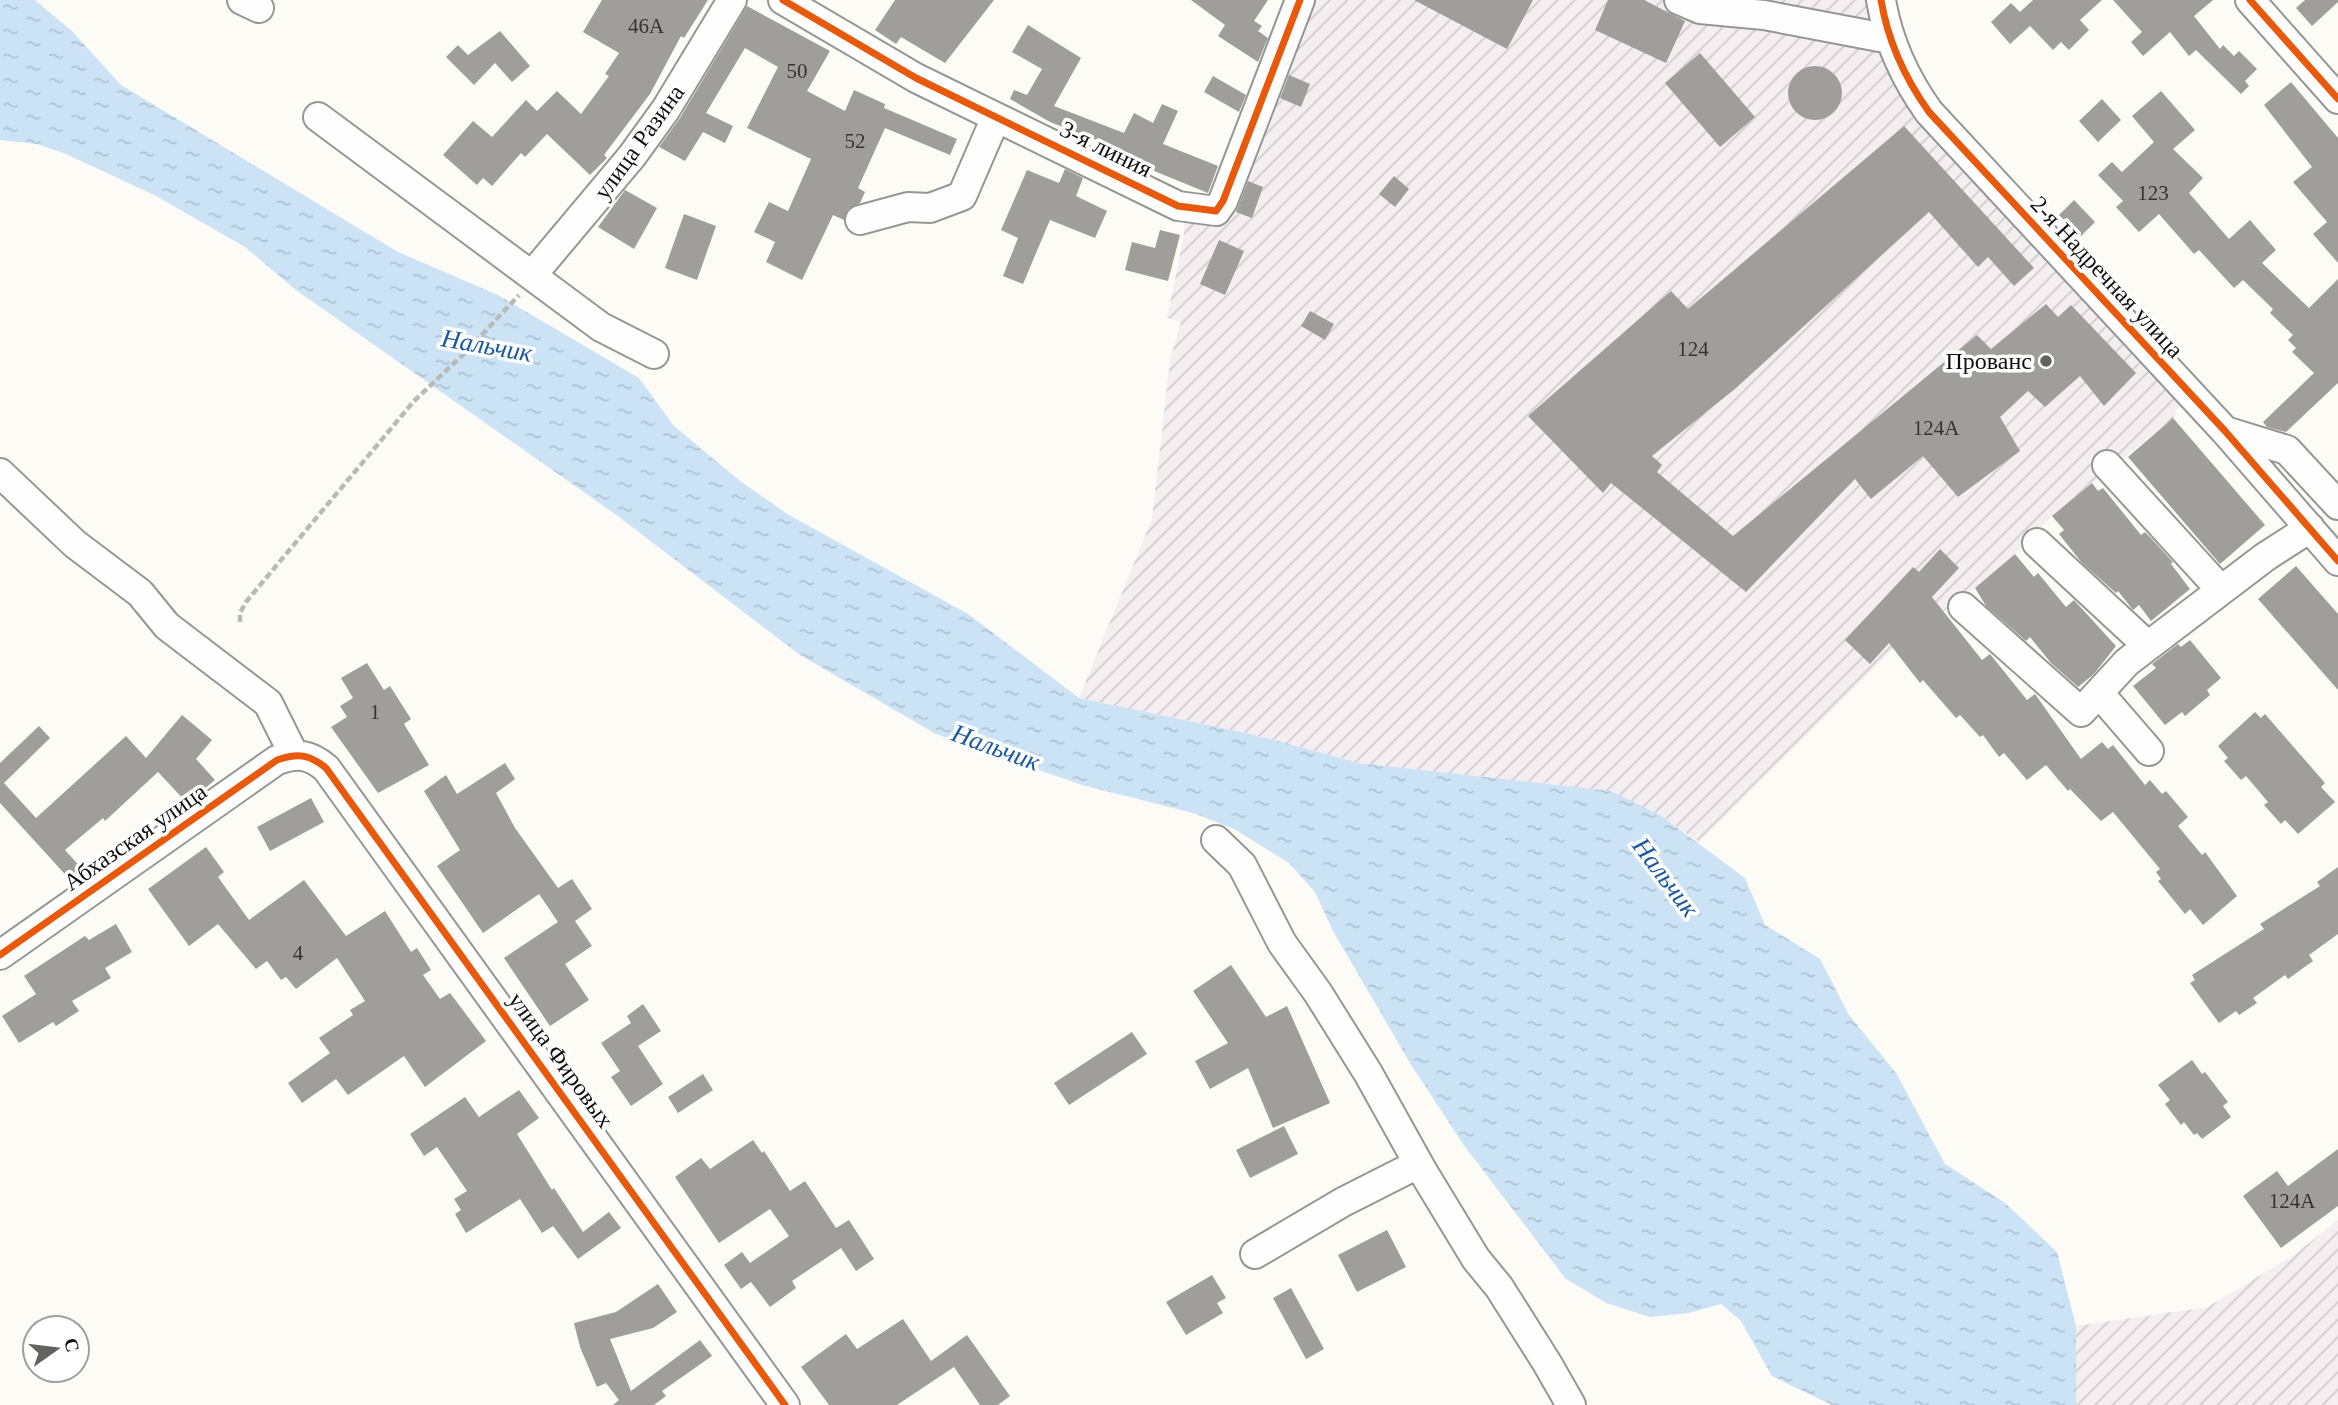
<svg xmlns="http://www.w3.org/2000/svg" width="2338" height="1405" font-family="'Times New Roman',serif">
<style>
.industrial{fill:url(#industrial-furrows)}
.water{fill:url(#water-ripples)}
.building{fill:#a09e9a}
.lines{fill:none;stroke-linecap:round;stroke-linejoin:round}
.minor-casing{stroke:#969693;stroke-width:32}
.path{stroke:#b9b9b8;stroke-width:4.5;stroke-dasharray:7 3.5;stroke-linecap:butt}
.minor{stroke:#fffefe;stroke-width:28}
.cycleway-casing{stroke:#fff;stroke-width:11}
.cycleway{stroke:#e8590c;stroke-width:7}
.poi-dot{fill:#636260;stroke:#fff;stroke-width:2.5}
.labels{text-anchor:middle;stroke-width:7;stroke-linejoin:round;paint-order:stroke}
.number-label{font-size:21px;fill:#343432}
.street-label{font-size:24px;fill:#101010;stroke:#fff}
.poi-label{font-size:24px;fill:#101010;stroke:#fff;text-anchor:end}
.water-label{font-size:26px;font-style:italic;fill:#1959a1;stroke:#fff}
</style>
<defs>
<pattern id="industrial-furrows" width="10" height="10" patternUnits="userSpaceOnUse" patternTransform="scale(1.75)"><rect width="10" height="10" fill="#f4eef1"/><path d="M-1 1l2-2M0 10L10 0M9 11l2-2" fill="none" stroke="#d0cbce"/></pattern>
<pattern id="water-ripples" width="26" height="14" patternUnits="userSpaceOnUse" patternTransform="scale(1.75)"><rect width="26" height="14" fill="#cce3f6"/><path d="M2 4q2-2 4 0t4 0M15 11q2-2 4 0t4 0" fill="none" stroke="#aec2d2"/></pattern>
</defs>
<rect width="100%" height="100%" fill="#fcfbf5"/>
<!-- industrial -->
<path class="industrial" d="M 1300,0 L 1881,0 L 1898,60 L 2186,390 L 2173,418 L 2052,516 L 2015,554 L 1975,588 L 1897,645 L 1699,842 L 1660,815 L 1611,791 L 1359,763 L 1251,734 L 1079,698 L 1152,519 L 1170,361 L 1181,322 L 1167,318 L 1184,235 L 1185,207 L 1216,211 Z
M 2338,1220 L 2338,1405 L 2076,1405 L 2076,1326 L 2208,1307 L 2294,1255 Z"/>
<!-- water -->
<path class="water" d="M 0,0 L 35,0 L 72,31 L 121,85 L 398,252 L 498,295 L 639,378 L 673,425 L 740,481 L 789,515 L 968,614 L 1079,698 L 1251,734 L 1359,763 L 1611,791 L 1660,815 L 1745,878 L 1765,925 L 1820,959 L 1849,1015 L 1896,1073 L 1945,1164 L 2005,1203 L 2057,1252 L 2076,1326 L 2076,1405 L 1832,1405 L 1772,1376 L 1741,1321 L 1721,1304 L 1689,1313 L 1650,1317 L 1606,1303 L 1565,1278 L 1463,1144 L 1410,1063 L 1333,931 L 1315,892 L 1289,863 L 1234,829 L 1193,813 L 1082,785 L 936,734 L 800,655 L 615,514 L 296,290 L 245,247 L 156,196 L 66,154 L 37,144 L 0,140 Z"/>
<!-- building -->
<path class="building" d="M 602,0 L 708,0 L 684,38 L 681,36 L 650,94 L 604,155 L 607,158 L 590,175 L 547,134 L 525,157 L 521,153 L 492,186 L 483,178 L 477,185 L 443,155 L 473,121 L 492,137 L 526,100 L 537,111 L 557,91 L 581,114 L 609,76 L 605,74 L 619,53 L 583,32 Z
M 895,0 L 994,0 L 945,63 L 901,37 L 896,44 L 875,30 Z
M 1191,0 L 1268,0 L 1254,21 L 1262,26 L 1258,31 L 1268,38 L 1258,62 L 1218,36 L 1225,25 Z
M 1414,0 L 1533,0 L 1507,49 Z
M 1608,0 L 1644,0 L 1685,21 L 1666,63 L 1595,30 Z
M 2033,0 L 2102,0 L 2080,20 L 2089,30 L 2069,50 L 2061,42 L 2053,50 L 2030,26 L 2010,44 L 1991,22 L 2011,3 L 2020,12 Z
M 2113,0 L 2213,0 L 2194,16 L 2220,49 L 2223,45 L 2234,56 L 2239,51 L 2257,69 L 2245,81 L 2249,86 L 2241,94 L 2196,50 L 2189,56 L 2170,32 L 2143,56 L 2131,42 L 2142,32 Z
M 2305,0 L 2338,0 L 2338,2 L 2312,26 L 2296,8 Z
M 747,6 L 830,51 L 807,91 L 845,111 L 854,90 L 885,104 L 884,108 L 957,139 L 950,155 L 885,128 L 858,188 L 865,192 L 860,203 L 848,209 L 844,220 L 833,215 L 802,280 L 766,262 L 775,242 L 754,232 L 769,202 L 788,211 L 811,159 L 747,128 L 778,67 L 745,48 L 706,113 L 733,126 L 725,143 L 703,132 L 685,161 L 659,147 L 680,118 Z
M 1028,25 L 1081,58 L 1054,106 L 1124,133 L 1134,113 L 1153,123 L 1162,104 L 1178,111 L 1163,144 L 1218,166 L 1208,193 L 1142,166 L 1115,152 L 1117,148 L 1050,122 L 1010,99 L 1014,90 L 1027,95 L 1042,69 L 1012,52 Z
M 500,31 L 530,66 L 512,82 L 495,63 L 474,85 L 446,57 L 458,45 L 468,55 Z
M 1700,53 L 1755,117 L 1720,147 L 1665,83 Z
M1788 93a27 27 0 1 1 54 0a27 27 0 1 1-54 0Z
M 1289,75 L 1310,84 L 1301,107 L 1280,98 Z
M 1213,76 L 1246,95 L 1239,112 L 1204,92 Z
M 2291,82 L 2338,138 L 2338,263 L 2313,234 L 2327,222 L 2293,182 L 2312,167 L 2264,105 Z
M 2161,91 L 2195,130 L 2173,149 L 2203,178 L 2189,193 L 2229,239 L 2250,220 L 2276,250 L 2262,263 L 2309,308 L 2338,279 L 2338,383 L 2286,432 L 2267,427 L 2263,422 L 2314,373 L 2292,352 L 2296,348 L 2288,340 L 2293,335 L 2270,313 L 2273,309 L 2243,280 L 2234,288 L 2199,250 L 2194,254 L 2159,214 L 2139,232 L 2116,207 L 2123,201 L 2098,175 L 2112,162 L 2122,172 L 2154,142 L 2132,116 Z
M 2102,99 L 2121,120 L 2098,142 L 2079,121 Z
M 1904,126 L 2034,268 L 2014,286 L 1988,257 L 1978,267 L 1929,212 L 1736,388 L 1652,456 L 1662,465 L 1657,472 L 1733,536 L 1977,335 L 1991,349 L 2046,304 L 2058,317 L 2071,305 L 2136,373 L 2104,406 L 2080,376 L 2045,407 L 2028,391 L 2000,417 L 2020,451 L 1958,497 L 1923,456 L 1871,499 L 1855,479 L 1746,592 L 1611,483 L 1603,493 L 1528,416 L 1671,291 L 1688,309 Z
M 1065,169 L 1083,178 L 1076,196 L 1107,211 L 1095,238 L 1050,220 L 1023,284 L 1003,276 L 1018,238 L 1001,230 L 1027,170 L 1059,183 Z
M 1394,176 L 1409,189 L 1395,207 L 1379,194 Z
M 1248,181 L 1263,187 L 1252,218 L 1236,212 Z
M 625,190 L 657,208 L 634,249 L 598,227 Z
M 2074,200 L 2095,222 L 2081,236 L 2059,215 Z
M 684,214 L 716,226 L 697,280 L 665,268 Z
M 1160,230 L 1180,235 L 1168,281 L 1125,270 L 1132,242 L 1155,248 Z
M 1219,240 L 1244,251 L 1225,295 L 1200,284 Z
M 1310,311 L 1334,324 L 1325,340 L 1301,326 Z
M 2173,418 L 2265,525 L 2220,564 L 2128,457 Z
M 2092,483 L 2098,491 L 2103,488 L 2141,535 L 2145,532 L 2151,538 L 2173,562 L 2171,564 L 2190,589 L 2151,621 L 2139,605 L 2133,610 L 2118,591 L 2116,593 L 2082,563 L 2059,534 L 2064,530 L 2052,516 Z
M 1940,549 L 1959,568 L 1932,597 L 1982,660 L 1990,654 L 2027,700 L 2035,694 L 2081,759 L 2102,742 L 2108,749 L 2113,745 L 2145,785 L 2150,780 L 2162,794 L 2166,791 L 2188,817 L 2178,826 L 2202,855 L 2205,852 L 2237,896 L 2203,925 L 2190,909 L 2185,914 L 2158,881 L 2161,879 L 2156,872 L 2160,869 L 2113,812 L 2101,821 L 2070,789 L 2068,791 L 2046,765 L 2027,780 L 2004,753 L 1999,757 L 1983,735 L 1980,737 L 1960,715 L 1956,718 L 1923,680 L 1920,683 L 1889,643 L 1870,664 L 1845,640 L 1913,567 L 1919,572 Z
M 2015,554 L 2034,577 L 2038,573 L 2066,607 L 2074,600 L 2116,646 L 2094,674 L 2078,687 L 2051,663 L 2030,637 L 2026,641 L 1986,606 L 1975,588 Z
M 2296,566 L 2338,614 L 2338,690 L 2258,599 Z
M 2190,640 L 2221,678 L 2207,690 L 2210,695 L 2185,716 L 2182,712 L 2165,725 L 2133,686 L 2156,668 L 2152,664 L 2178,644 L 2181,647 Z
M 367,663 L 384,690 L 390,686 L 411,719 L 404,724 L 429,765 L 378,793 L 331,727 L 347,717 L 340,706 L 353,698 L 341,678 Z
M 2255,712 L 2261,718 L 2265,714 L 2325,783 L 2321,787 L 2335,802 L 2298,834 L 2285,820 L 2281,824 L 2264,805 L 2268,802 L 2246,776 L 2241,780 L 2224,761 L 2228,758 L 2218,746 Z
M 182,715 L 212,740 L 196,759 L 215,780 L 187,803 L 158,772 L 105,821 L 103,818 L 65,850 L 86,873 L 73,883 L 0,803 L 0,763 L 39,726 L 50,738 L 4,783 L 36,818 L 126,736 L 146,758 Z
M 505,763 L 515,779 L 496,793 L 515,828 L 558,888 L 572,879 L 592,909 L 575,921 L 592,946 L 565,964 L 589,1000 L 550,1026 L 504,958 L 558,922 L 539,894 L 483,933 L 437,866 L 460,850 L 424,791 L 446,775 L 457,794 Z
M 311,798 L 324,822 L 270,851 L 257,827 Z
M 206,847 L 224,872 L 218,877 L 249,920 L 304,880 L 346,936 L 385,911 L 411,952 L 417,948 L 431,970 L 423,975 L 440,999 L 450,993 L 486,1041 L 425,1087 L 404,1056 L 348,1095 L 336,1079 L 302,1103 L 288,1083 L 330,1053 L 319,1038 L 353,1015 L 350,1010 L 365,1001 L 337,958 L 296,989 L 286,977 L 281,980 L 267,961 L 256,969 L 218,924 L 189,946 L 148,889 Z
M 2338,867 L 2338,934 L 2309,955 L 2313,961 L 2288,979 L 2285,975 L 2253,998 L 2257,1003 L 2239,1015 L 2236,1011 L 2219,1023 L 2190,983 L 2195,980 L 2192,975 L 2264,929 L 2260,924 L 2320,886 L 2317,882 Z
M 116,924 L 132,952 L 105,968 L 111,978 L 72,1001 L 79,1011 L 56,1026 L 53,1022 L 19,1043 L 2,1016 L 36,994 L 24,976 L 85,936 L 89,940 Z
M 1231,965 L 1266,1017 L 1287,1006 L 1330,1103 L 1273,1128 L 1248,1068 L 1210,1089 L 1195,1061 L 1228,1043 L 1193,991 Z
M 643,1004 L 661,1031 L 638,1046 L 663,1084 L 631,1106 L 611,1077 L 620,1071 L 601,1043 L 631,1023 L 627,1016 Z
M 1132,1032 L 1147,1054 L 1069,1105 L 1054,1083 Z
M 2192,1060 L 2202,1074 L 2205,1072 L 2228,1102 L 2223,1106 L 2231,1117 L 2202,1139 L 2197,1133 L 2194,1135 L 2184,1122 L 2181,1125 L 2165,1104 L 2170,1100 L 2158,1085 Z
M 703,1074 L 713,1090 L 678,1113 L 668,1097 Z
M 519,1090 L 539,1118 L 517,1134 L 552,1190 L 554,1188 L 583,1232 L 609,1212 L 621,1228 L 578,1259 L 553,1226 L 542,1233 L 520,1199 L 466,1233 L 455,1214 L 461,1210 L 454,1199 L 467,1191 L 437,1147 L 424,1156 L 410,1134 L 465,1097 L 479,1117 Z
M 1284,1126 L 1298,1154 L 1250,1178 L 1236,1150 Z
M 753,1140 L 762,1153 L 764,1151 L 790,1191 L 805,1181 L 836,1228 L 849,1220 L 874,1259 L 856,1271 L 841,1248 L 792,1281 L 796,1288 L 770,1307 L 751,1282 L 741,1289 L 724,1265 L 742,1252 L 750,1263 L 789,1236 L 770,1209 L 719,1243 L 675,1177 L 701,1158 L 710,1169 Z
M 2338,1149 L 2338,1206 L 2281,1248 L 2243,1196 L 2277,1171 L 2288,1186 Z
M 1387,1230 L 1406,1267 L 1357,1292 L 1338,1255 Z
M 1212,1275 L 1226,1298 L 1217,1303 L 1223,1313 L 1186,1335 L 1166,1302 Z
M 658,1284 L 677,1312 L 653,1328 L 610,1339 L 631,1391 L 700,1340 L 712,1356 L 662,1391 L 666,1396 L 654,1405 L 613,1405 L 619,1400 L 606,1383 L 597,1387 L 580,1347 L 574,1323 L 616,1312 Z
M 1291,1288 L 1324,1349 L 1306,1359 L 1273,1298 Z
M 903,1319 L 931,1361 L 967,1335 L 1010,1396 L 998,1405 L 980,1405 L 954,1367 L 897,1405 L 829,1405 L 801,1367 L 846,1334 L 857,1349 Z"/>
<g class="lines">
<!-- minor casing -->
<g class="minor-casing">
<path id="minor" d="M 242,0 L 259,8
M 783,0 L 916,78 L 1178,206 L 1216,211 L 1223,201 L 1300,0
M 1679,0 L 1700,9 L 1764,15 L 1890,39
M 1881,0 C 1888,42 1904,77 1929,112 L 2225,431 L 2338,561
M 2250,0 L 2338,99
M 318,117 L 601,327 L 654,354
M 860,220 L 908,207 L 930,208 L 962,196 L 996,117
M 533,274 L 632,156 L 666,109 L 732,0
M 2225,431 L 2287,450 L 2338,505
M 2107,465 L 2221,590
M 0,473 L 75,544 L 140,593 L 167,626 L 268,703 L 294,755
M 2037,543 L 2148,646
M 1963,607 L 2081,712 L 2127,662 L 2265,557 L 2310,528
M 2099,693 L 2149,751
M 1216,840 L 1242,865 L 1282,943 L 1318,993 L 1368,1073 L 1422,1170 L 1476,1259 L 1499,1287 L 1547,1363 L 1571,1405
M 0,955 L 277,760 C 298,753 309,754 326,768 L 785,1405
M 1255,1254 L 1343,1202 L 1418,1164"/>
</g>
<!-- path -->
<path class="path" d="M 240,622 L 240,613 L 246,602 L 414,401 L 467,351 L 519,295"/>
<!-- minor -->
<use href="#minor" class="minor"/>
<!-- cycleway casing -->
<g class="cycleway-casing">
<path id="cycleway" d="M 783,0 L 916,78 L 1178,206 L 1216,211 L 1223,201 L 1300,0
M 1881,0 C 1888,42 1904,77 1929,112 L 2225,431 L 2338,561
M 2250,0 L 2338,99
M 0,955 L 277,760 C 298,753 309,754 326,768 L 785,1405"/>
</g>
<!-- cycleway -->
<use href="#cycleway" class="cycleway"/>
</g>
<!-- markers -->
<circle class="poi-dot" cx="2046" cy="361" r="7"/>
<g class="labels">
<!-- number labels -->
<g class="number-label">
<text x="646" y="33">46А</text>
<text x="797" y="78">50</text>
<text x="855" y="148">52</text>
<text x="2153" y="200">123</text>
<text x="1693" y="356">124</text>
<text x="1936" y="435">124А</text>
<text x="375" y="719">1</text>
<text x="298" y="960">4</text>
<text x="2292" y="1208">124А</text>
</g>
<!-- street labels -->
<g class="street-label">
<text transform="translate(639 142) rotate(-54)" y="8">улица Разина</text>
<text transform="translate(1106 149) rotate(26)" y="8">3-я линия</text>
<text transform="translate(2107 277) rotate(47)" y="8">2-я Надречная улица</text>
<text transform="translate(135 837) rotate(-35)" y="8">Абхазская улица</text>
<text transform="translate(561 1060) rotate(54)" y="8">улица Фировых</text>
</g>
<!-- poi labels -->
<g class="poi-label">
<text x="2032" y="369">Прованс</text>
</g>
<!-- water labels -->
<g class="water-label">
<text transform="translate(487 345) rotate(10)" y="9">Нальчик</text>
<text transform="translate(996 747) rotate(20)" y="9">Нальчик</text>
<text transform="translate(1666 877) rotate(53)" y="9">Нальчик</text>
</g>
</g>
<!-- north arrow -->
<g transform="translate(56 1349) rotate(76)"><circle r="33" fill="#ffffff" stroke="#9f9f9f" stroke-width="2"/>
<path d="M0-5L12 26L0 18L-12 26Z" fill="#636260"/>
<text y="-10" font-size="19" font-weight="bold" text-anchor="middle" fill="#101010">С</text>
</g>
</svg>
